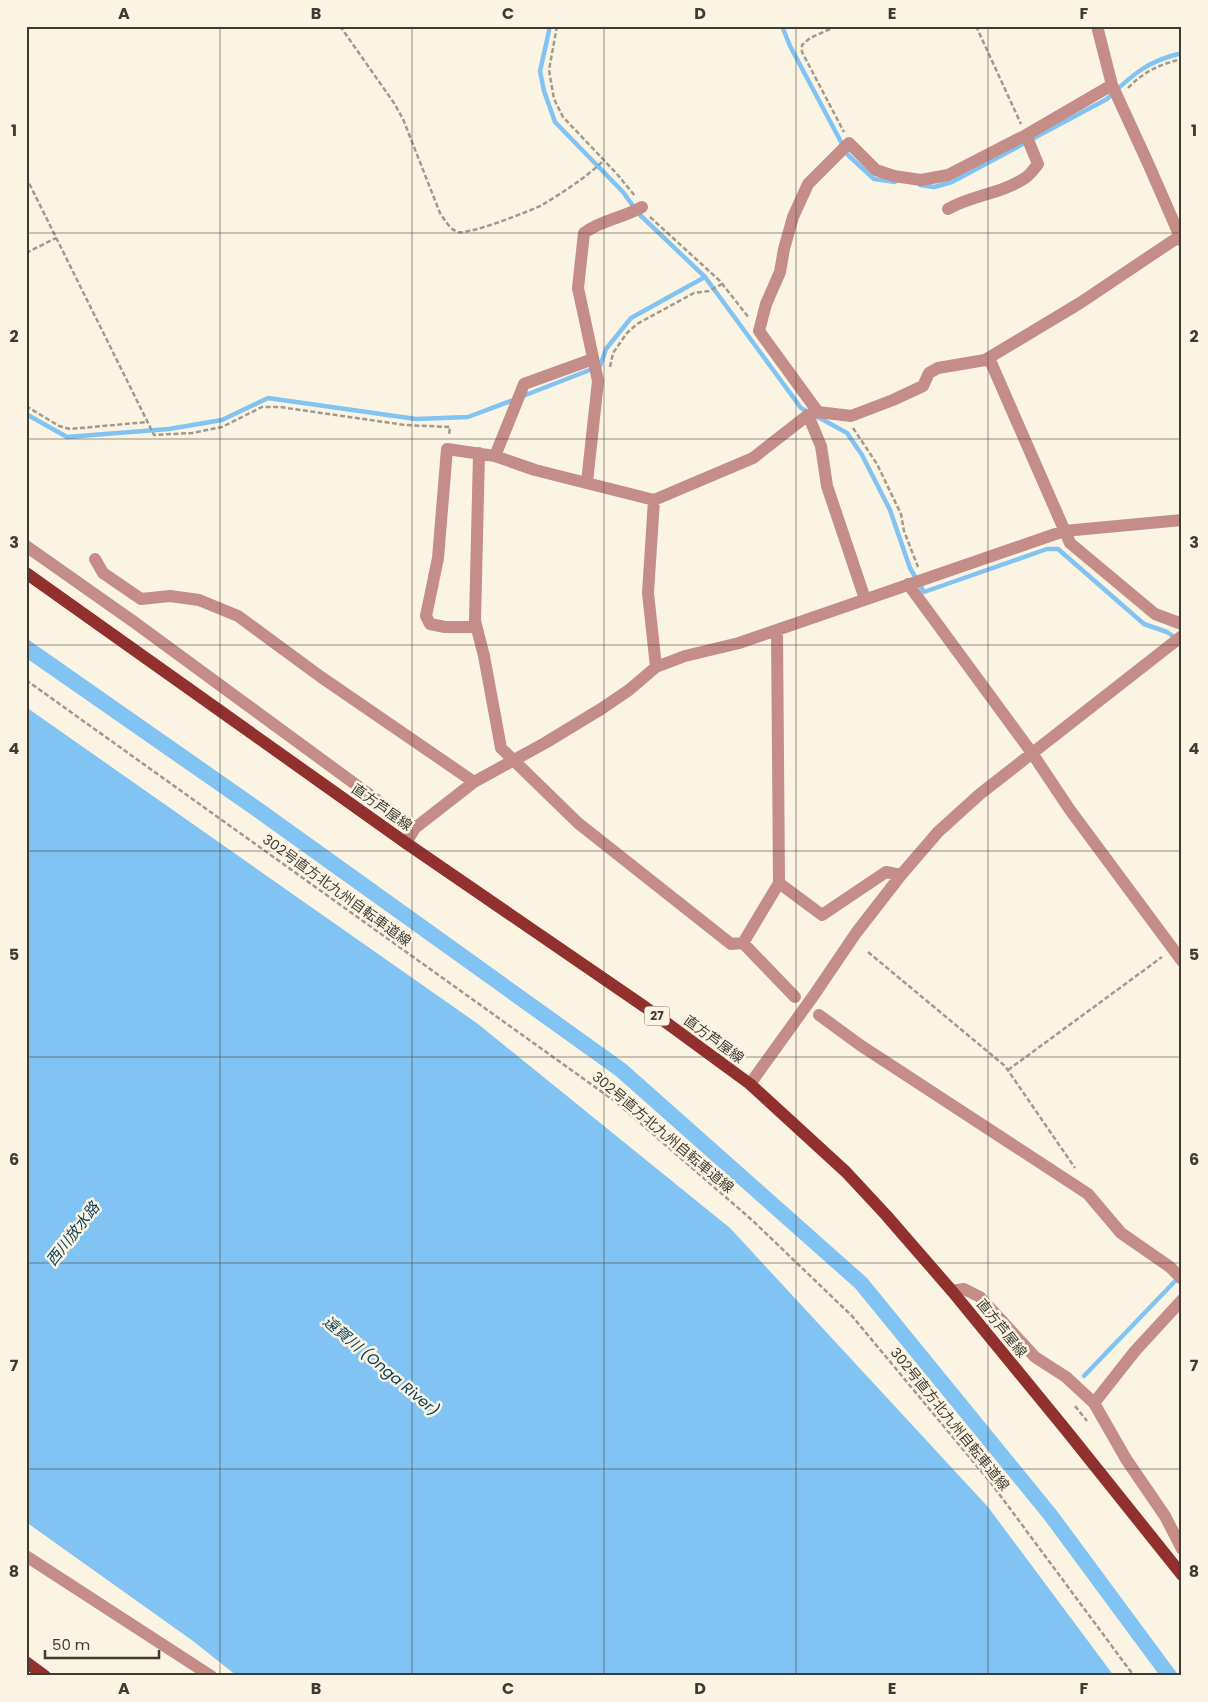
<svg xmlns="http://www.w3.org/2000/svg" width="1208" height="1702" font-family="Poppins,'Noto Sans JP',sans-serif">
<style>
.water{fill:#81c3f2}
.lines{fill:none;stroke-linecap:round;stroke-linejoin:round}
.stream{stroke:#81c3f2;stroke-width:4.5}
.path{stroke:#a19b8f;stroke-width:2.5;stroke-dasharray:5 2.5;stroke-linecap:butt}
.minor{stroke:#c58d87;stroke-width:12}
.major{stroke:#92302e;stroke-width:12}
.grid{fill:none;stroke:#3e3b34;stroke-width:1;stroke-opacity:0.55}
.labels{text-anchor:middle;stroke-width:5;stroke-linejoin:round;paint-order:stroke}
.shield{fill:#fcf4e3;stroke:#777268;stroke-width:1}
.shield-label{font-size:12px;font-weight:bold;fill:#3e3b34}
.street-label{font-size:14px;fill:#3e3b34;stroke:#fcf4e3}
.water-label{font-size:15px;font-style:italic;fill:#063d5c;stroke:#fcf4e3}
.neatline{fill:none;stroke:#3e3b34;stroke-width:2}
.grid-label{font-size:16px;text-anchor:middle;font-weight:bold;fill:#3e3b34}
</style>
<rect width="100%" height="100%" fill="#fcf4e3"/>
<!-- water -->
<path class="water" d="M 26,638 L 262,803 L 626,1064 L 867,1278 L 1057,1511 L 1179,1676 L 1160,1676 L 1044,1519 L 855,1288 L 616,1076 L 253,816 L 26,658 Z
M 26,707 L 478,1024 L 730,1228 L 988,1507 L 1114,1676 L 237,1676 L 193,1641 L 26,1522 Z"/>
<g class="lines">
<!-- stream -->
<path class="stream" d="M 549,26 L 549,31 L 540,71 L 544,91 L 555,122 L 623,192 L 638,213 L 705,277 L 801,408 L 808,412
M 782,26 L 790,46 L 848,155 L 874,179 L 895,182
M 920,185 L 934,187 L 952,182 L 1107,99 C 1132,75 1147,61 1182,53
M 523,396 L 600,366 L 606,349 L 631,318 L 705,277
M 26,414 L 67,437 L 169,429 L 222,420 L 268,398 L 416,419 L 468,417 L 516,399
M 818,417 L 847,433 L 862,455 L 890,510 L 910,568 L 924,592 L 1047,549 L 1058,549 L 1144,624 L 1167,632 L 1176,638
M 1084,1376 L 1179,1277"/>
<!-- path -->
<path class="path" d="M 340,26 L 394,103 L 403,119 L 440,213 C 445,220 449,229 458,232 C 469,235 530,211 542,205 C 562,193 587,177 604,160
M 557,26 L 549,70 L 554,99 L 563,117 L 617,174 L 635,196
M 837,26 L 810,38 L 802,45 L 802,52 L 844,132
M 976,26 L 1021,124
M 1128,88 C 1143,72 1160,64 1182,59
M 26,177 L 154,435 L 192,433 L 222,427 L 262,407 L 280,407 L 405,425 L 450,427 L 449,435
M 650,217 L 720,281 L 749,318
M 26,253 L 56,238
M 610,367 L 613,353 L 627,333 L 637,324 L 694,293 L 709,291 L 722,284
M 26,406 L 59,426 L 70,429 L 147,422
M 853,428 L 877,464 L 901,514 L 904,531 L 918,567
M 26,680 L 616,1102 L 752,1220 L 852,1316 L 991,1483 L 1134,1676
M 868,952 L 1005,1066 L 1075,1168
M 1008,1070 L 1162,957
M 1075,1406 L 1087,1421"/>
<!-- minor -->
<path class="minor" d="M 1097,26 L 1112,85 L 1147,161 L 1182,241
M 948,209 C 972,195 1001,194 1025,178 C 1030,175 1034,169 1038,164 L 1026,135
M 989,358 L 1070,543 L 1155,614 L 1182,624
M 818,412 L 851,416 L 893,400 L 923,386 L 929,373 L 938,368 L 985,360 L 1080,303 L 1180,236
M 808,415 L 821,446 L 827,486 L 865,599
M 479,453 L 475,621 L 484,656 L 501,748 L 578,823 L 731,944 L 743,943 L 795,997
M 495,456 L 524,384 L 593,359
M 587,482 L 598,381 L 578,288 L 584,233 C 601,220 623,218 642,207
M 26,546 L 134,622 L 415,828
M 95,559 L 103,573 L 141,599 L 170,596 L 199,600 L 238,616 L 321,677 L 474,782
M 908,584 L 1032,753 L 1070,810 L 1182,961
M 476,627 L 445,627 L 430,624 L 426,616 L 438,558 L 447,449 L 495,456 L 535,470 L 654,500
M 656,667 L 648,593 L 654,500 L 753,458 L 808,415 L 818,412 L 759,331 L 766,304 L 780,272 L 784,249 L 793,217 L 808,184 L 849,143 L 876,170 L 894,176 L 921,180 L 948,175 L 1026,135 L 1112,85
M 406,843 L 415,828 L 474,782 L 545,743 L 601,709 L 629,690 L 656,667 L 685,656 L 739,643 L 1064,531 L 1182,520
M 779,883 L 822,915 L 886,872 L 901,875
M 743,943 L 779,883 L 777,630
M 819,1015 L 860,1045 L 1088,1194 L 1121,1233 L 1170,1267 L 1182,1279
M 750,1084 L 814,995 L 856,933 L 901,875 L 938,832 L 980,794 L 1182,636
M 952,1291 L 964,1289 L 980,1297 L 1035,1357 L 1066,1377 L 1094,1403
M 1182,1300 L 1135,1351 L 1094,1403 L 1126,1459 L 1165,1516 L 1182,1549
M 26,1556 L 211,1676"/>
<!-- major -->
<path class="major" d="M 26,573 L 406,843 L 645,1007 L 750,1084 L 846,1172 L 886,1215 L 952,1291 L 1066,1430 L 1182,1575
M 26,1662 L 45,1676"/>
</g>
<!-- grid -->
<path class="grid" d="M 220,26 L 220,1676M 412,26 L 412,1676M 604,26 L 604,1676M 796,26 L 796,1676M 988,26 L 988,1676M 26,233 L 1182,233M 26,439 L 1182,439M 26,645 L 1182,645M 26,851 L 1182,851M 26,1057 L 1182,1057M 26,1263 L 1182,1263M 26,1469 L 1182,1469"/>
<g class="labels">
<!-- shield labels -->
<rect class="shield" x="644.5" y="1006.5" width="25" height="19" rx="4"/>
<g class="shield-label">
<text x="657" y="1020">27</text>
</g>
<!-- street labels -->
<g class="street-label">
<text transform="translate(382 807) rotate(35)" y="5">直方芦屋線</text>
<text transform="translate(337 890) rotate(36)" y="5">302号直方北九州自転車道線</text>
<text transform="translate(714 1039) rotate(36)" y="5">直方芦屋線</text>
<text transform="translate(663 1132) rotate(40)" y="5">302号直方北九州自転車道線</text>
<text transform="translate(1002 1328) rotate(51)" y="5">直方芦屋線</text>
<text transform="translate(950 1419) rotate(51)" y="5">302号直方北九州自転車道線</text>
</g>
<!-- water labels -->
<g class="water-label">
<text transform="translate(73 1234) rotate(-52)" y="5">西川放水路</text>
<text transform="translate(381 1366) rotate(40)" y="5">遠賀川 (Onga River)</text>
</g>
</g>
<!-- border -->
<rect width="1208" height="1702" fill="none" stroke="#fcf4e3" stroke-width="55"/>
<!-- scale -->
<path d="M45 1650v8h114v-8" fill="none" stroke="#3e3b34" stroke-width="2.5"/>
<text x="52" y="1650" font-size="15" fill="#3e3b34" stroke="#fcf4e3" stroke-width="4" paint-order="stroke">50 m</text>
<rect x="28" y="28" width="1152" height="1646" class="neatline"/>
<g class="grid-label">
<text x="124" y="19">A</text>
<text x="316" y="19">B</text>
<text x="508" y="19">C</text>
<text x="700" y="19">D</text>
<text x="892" y="19">E</text>
<text x="1084" y="19">F</text>
<text x="14" y="136">1</text>
<text x="1194" y="136">1</text>
<text x="14" y="342">2</text>
<text x="1194" y="342">2</text>
<text x="14" y="548">3</text>
<text x="1194" y="548">3</text>
<text x="14" y="754">4</text>
<text x="1194" y="754">4</text>
<text x="14" y="960">5</text>
<text x="1194" y="960">5</text>
<text x="14" y="1165">6</text>
<text x="1194" y="1165">6</text>
<text x="14" y="1371">7</text>
<text x="1194" y="1371">7</text>
<text x="14" y="1577">8</text>
<text x="1194" y="1577">8</text>
<text x="124" y="1694">A</text>
<text x="316" y="1694">B</text>
<text x="508" y="1694">C</text>
<text x="700" y="1694">D</text>
<text x="892" y="1694">E</text>
<text x="1084" y="1694">F</text>
</g>
</svg>
